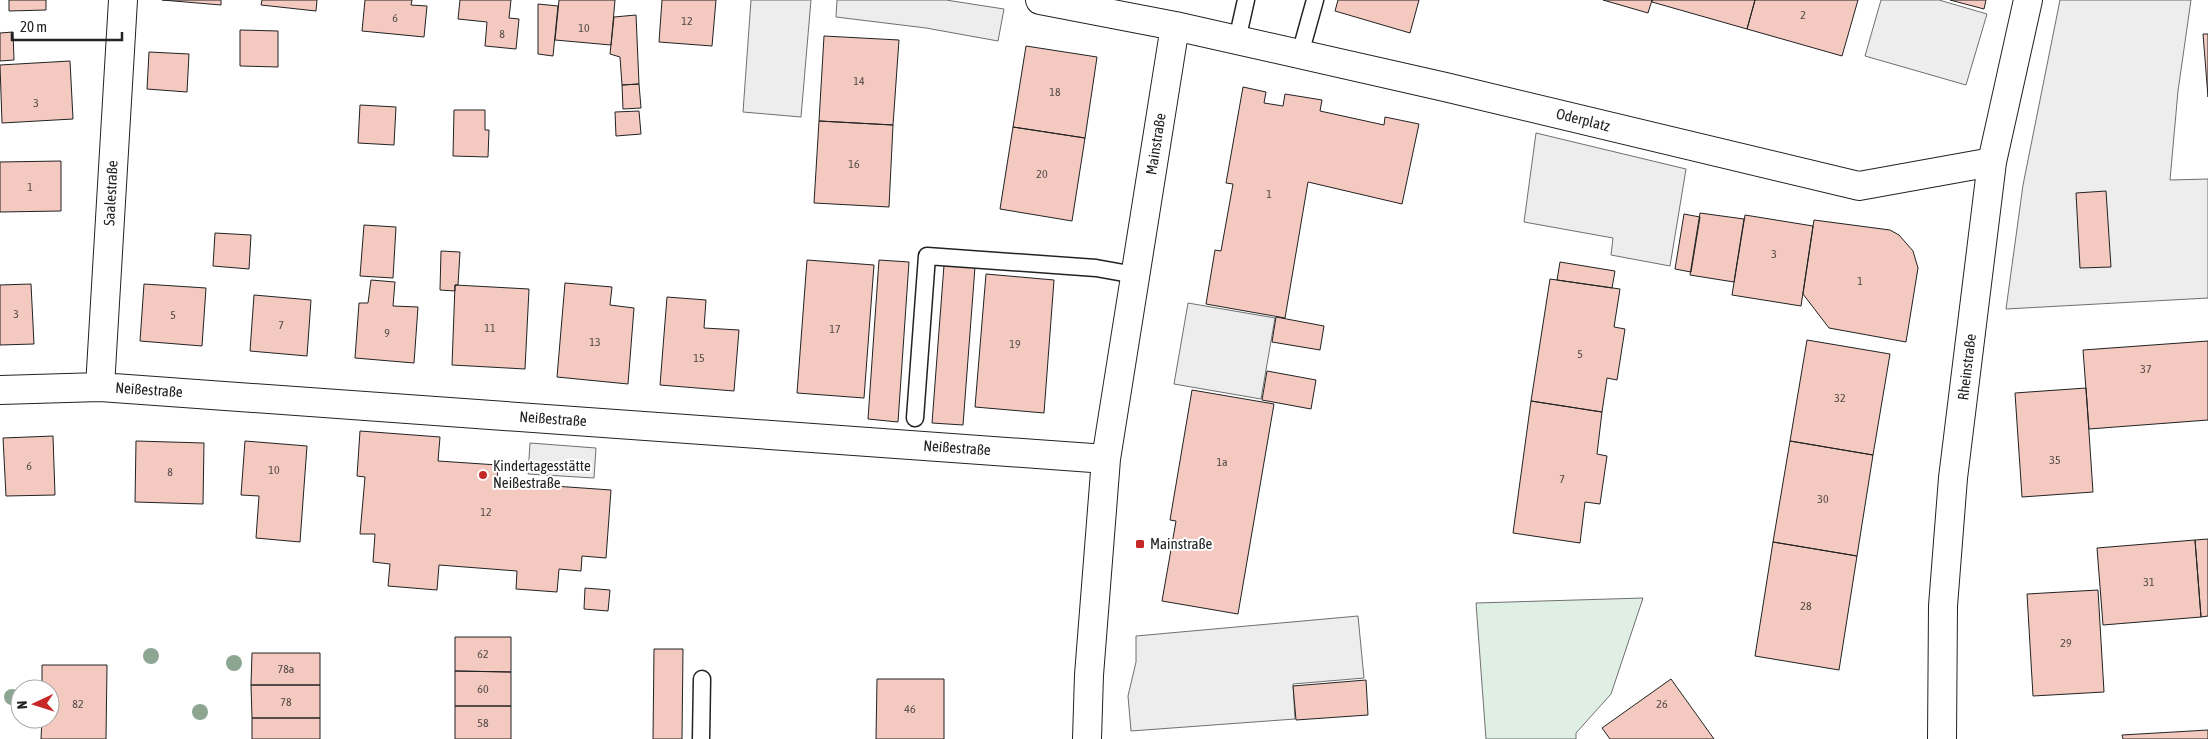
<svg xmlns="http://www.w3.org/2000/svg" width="2208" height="739" font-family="'Asap Condensed',sans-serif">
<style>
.green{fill:#e0efe3;stroke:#6f6f6f}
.parking{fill:#ededed;stroke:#6f6f6f}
.building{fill:#f3c9c0;stroke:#222}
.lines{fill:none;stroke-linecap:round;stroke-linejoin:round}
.service-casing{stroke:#222;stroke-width:19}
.minor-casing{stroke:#222;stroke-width:30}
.service{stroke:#fff;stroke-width:16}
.minor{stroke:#fff;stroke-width:28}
.tree{fill:#8da692}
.poi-dot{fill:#c62828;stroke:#fff;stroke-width:2}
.labels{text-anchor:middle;stroke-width:4;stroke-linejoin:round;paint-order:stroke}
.number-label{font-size:12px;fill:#564c4a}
.street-label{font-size:15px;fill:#222;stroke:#fff}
.poi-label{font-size:15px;fill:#222;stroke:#fff;text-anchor:start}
</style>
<rect width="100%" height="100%" fill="#fff"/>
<!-- green -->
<path class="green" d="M 1643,598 L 1611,694 L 1576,733 L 1576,739 L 1486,739 L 1476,603 Z"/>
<!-- parking -->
<path class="parking" d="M 751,0 L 811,0 L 801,117 L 743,112 Z
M 837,0 L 946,0 L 1004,9 L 998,41 L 926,28 L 836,17 Z
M 1881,0 L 1939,0 L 1987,14 L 1966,85 L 1865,56 Z
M 2060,0 L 2191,0 L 2178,91 L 2170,180 L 2208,179 L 2208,298 L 2006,309 L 2023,185 Z
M 1536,133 L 1686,169 L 1670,266 L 1611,255 L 1613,238 L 1524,222 Z
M 1188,303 L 1275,318 L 1261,399 L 1174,384 Z
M 530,443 L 596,448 L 594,478 L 528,474 Z
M 1358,616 L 1364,678 L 1293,684 L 1295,719 L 1131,731 L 1128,696 L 1136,662 L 1136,636 Z"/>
<!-- building -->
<path class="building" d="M 9,0 L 46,0 L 46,10 L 9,11 Z
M 162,0 L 221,0 L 221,5 Z
M 262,0 L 317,0 L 316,11 L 261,5 Z
M 365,0 L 412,0 L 411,5 L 427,6 L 424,37 L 362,31 Z
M 460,0 L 511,0 L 509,18 L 519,19 L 516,49 L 485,46 L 487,22 L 458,19 Z
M 559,0 L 615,0 L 611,45 L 555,40 Z
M 662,0 L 716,0 L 712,46 L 659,42 Z
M 1338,0 L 1419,0 L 1410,33 L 1335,11 Z
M 1603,0 L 1652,0 L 1648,13 Z
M 1652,0 L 1755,0 L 1747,29 L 1652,2 Z
M 1755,0 L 1858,0 L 1842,56 L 1747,29 Z
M 1950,0 L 1986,0 L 1984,9 Z
M 538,4 L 558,6 L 553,56 L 538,54 Z
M 636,15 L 639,84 L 622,85 L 620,57 L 610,54 L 614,17 Z
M 240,30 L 278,31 L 278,67 L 240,66 Z
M 13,32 L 14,60 L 0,61 L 0,33 Z
M 2203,34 L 2208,34 L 2208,97 Z
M 824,36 L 899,40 L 893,125 L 819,121 Z
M 1026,46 L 1097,57 L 1085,138 L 1013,127 Z
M 149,52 L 189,54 L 187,92 L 147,89 Z
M 70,61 L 73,119 L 2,123 L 0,65 Z
M 639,84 L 641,108 L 623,109 L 622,85 Z
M 1243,87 L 1266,92 L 1264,103 L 1283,106 L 1285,94 L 1322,100 L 1320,111 L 1384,125 L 1385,117 L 1419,124 L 1402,204 L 1308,182 L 1285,318 L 1206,304 L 1215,250 L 1221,251 L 1233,184 L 1226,183 Z
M 360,105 L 396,107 L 394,145 L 358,143 Z
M 454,110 L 485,110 L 485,130 L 489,130 L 488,157 L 453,156 Z
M 639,111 L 641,134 L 616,136 L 615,112 Z
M 819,121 L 893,125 L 889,207 L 814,203 Z
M 1013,127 L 1085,138 L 1072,221 L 1000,209 Z
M 61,161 L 61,211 L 0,212 L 0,162 Z
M 2106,191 L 2111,267 L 2080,268 L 2076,193 Z
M 1700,213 L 1744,219 L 1734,282 L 1690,275 Z
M 1684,214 L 1700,217 L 1691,272 L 1675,269 Z
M 1745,215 L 1813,226 L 1801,306 L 1732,295 Z
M 1814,220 L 1890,230 L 1899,235 L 1913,251 L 1918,268 L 1906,342 L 1829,328 L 1803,294 Z
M 364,225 L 396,227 L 393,278 L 360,276 Z
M 215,233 L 251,235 L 249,269 L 213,266 Z
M 441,251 L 460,252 L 458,285 L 455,285 L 455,291 L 440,290 Z
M 807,260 L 874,265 L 864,398 L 797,393 Z
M 879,260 L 909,262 L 898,422 L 868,419 Z
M 1560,262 L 1615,271 L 1612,288 L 1557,280 Z
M 944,265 L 975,267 L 963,425 L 932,423 Z
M 986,274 L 1054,280 L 1044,413 L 975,407 Z
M 1550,279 L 1620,289 L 1614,327 L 1625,329 L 1617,380 L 1607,378 L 1602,412 L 1531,401 Z
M 371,280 L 395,282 L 393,306 L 418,307 L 414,363 L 355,358 L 359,303 L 368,303 Z
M 565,283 L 612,287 L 610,305 L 634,308 L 628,384 L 557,377 Z
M 31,284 L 34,344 L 0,345 L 0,285 Z
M 144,284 L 206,288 L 202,346 L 140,341 Z
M 455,285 L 529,289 L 525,369 L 452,365 Z
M 254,295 L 311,300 L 307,356 L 250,351 Z
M 667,297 L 706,300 L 704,328 L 739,330 L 734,391 L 660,385 Z
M 1276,317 L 1324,326 L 1320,350 L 1272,342 Z
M 1807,340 L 1890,354 L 1873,455 L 1790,441 Z
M 2208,341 L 2208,420 L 2089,429 L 2083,350 Z
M 1267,371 L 1316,380 L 1311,409 L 1262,400 Z
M 2086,388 L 2093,492 L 2022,497 L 2015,393 Z
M 1192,390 L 1274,404 L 1238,614 L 1162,601 L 1176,521 L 1170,520 Z
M 1531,401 L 1602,412 L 1597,454 L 1607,456 L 1600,504 L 1585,502 L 1580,543 L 1513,533 Z
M 360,431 L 440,437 L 438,461 L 498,465 L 497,482 L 611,490 L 606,558 L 582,556 L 581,571 L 559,569 L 557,592 L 516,589 L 517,571 L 439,565 L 437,590 L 388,586 L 390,564 L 373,562 L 375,534 L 360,534 L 365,477 L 357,476 Z
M 53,436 L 55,495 L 6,496 L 3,438 Z
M 136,441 L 204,443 L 203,504 L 135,502 Z
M 245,441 L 307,446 L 300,542 L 256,538 L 259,496 L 241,495 Z
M 1790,441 L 1873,455 L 1857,556 L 1773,542 Z
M 2208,539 L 2208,616 L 2201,617 L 2195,540 Z
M 2195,540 L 2201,617 L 2103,625 L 2097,548 Z
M 1773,542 L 1857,556 L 1839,670 L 1755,656 Z
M 585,588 L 610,590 L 608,611 L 584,609 Z
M 2098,590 L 2104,692 L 2033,696 L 2027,594 Z
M 455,637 L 511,637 L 511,672 L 455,671 Z
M 654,649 L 683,649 L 682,739 L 653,739 Z
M 252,653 L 320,653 L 320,685 L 251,685 Z
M 42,665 L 107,665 L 106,739 L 41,739 L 42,719 L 50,719 L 50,689 L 42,689 Z
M 455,671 L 511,672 L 511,706 L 455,706 Z
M 877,679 L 944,679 L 944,739 L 876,739 Z
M 1671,679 L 1714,739 L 1610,739 L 1602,728 Z
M 1366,680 L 1368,715 L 1296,720 L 1293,686 Z
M 251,685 L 320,685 L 320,718 L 252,718 Z
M 455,706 L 511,706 L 511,739 L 455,739 Z
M 252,718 L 320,718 L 320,739 L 252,739 Z
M 2208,730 L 2208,739 L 2123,739 L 2122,735 Z"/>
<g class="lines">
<!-- service casing -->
<g class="service-casing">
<path id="service" d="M 1237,40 L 1246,0
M 1300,54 L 1315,0
M 915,418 L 927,256 L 1096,268 L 1135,275
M 701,739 L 702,679"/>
</g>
<!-- minor casing -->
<g class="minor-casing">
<path id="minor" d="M 1040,0 L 1175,26 L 1445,87 L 1859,186 L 1992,162
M 100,387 L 123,0
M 0,390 L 100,387 L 1106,459
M 1087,739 L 1089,675 L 1106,459 L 1175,26
M 1942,739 L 1943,606 L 1953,478 L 1992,162 L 2028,0"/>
</g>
<!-- service -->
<use href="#service" class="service"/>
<!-- minor -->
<use href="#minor" class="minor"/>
</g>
<!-- trees -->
<g class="tree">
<circle cx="151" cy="656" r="8"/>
<circle cx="234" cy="663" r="8"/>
<circle cx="12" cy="697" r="8"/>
<circle cx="200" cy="712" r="8"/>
</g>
<!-- markers -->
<g class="poi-dot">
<circle cx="483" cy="475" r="5"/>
<rect x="1135" y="539" width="10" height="10" rx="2.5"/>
</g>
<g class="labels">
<!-- number labels -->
<g class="number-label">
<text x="1803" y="19">2</text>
<text x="395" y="22">6</text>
<text x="687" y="25">12</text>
<text x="584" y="32">10</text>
<text x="502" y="38">8</text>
<text x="859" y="85">14</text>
<text x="1055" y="96">18</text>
<text x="36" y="107">3</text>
<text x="854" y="168">16</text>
<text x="1042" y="178">20</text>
<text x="30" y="191">1</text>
<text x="1269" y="198">1</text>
<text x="1774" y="258">3</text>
<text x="1860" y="285">1</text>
<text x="16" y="318">3</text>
<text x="173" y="319">5</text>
<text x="281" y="329">7</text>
<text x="490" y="332">11</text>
<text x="835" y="333">17</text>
<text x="387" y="337">9</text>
<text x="595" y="346">13</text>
<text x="1015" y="348">19</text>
<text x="1580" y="358">5</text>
<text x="699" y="362">15</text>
<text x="2146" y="373">37</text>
<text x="1840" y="402">32</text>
<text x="2055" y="464">35</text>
<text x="1222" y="466">1a</text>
<text x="29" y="470">6</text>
<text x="274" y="474">10</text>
<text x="170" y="476">8</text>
<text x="1562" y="483">7</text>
<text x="1823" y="503">30</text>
<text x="486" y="516">12</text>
<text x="2149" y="586">31</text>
<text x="1806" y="610">28</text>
<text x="2066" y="647">29</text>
<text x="483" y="658">62</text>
<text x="286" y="673">78a</text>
<text x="483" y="693">60</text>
<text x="286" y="706">78</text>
<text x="78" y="708">82</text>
<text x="1662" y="708">26</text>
<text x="910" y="713">46</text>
<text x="483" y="727">58</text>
</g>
<!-- street labels -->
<g class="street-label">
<text transform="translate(1583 120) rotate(14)" y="5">Oderplatz</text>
<text transform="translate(1156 144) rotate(-81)" y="5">Mainstraße</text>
<text transform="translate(111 193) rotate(-87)" y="5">Saalestraße</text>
<text transform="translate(1967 367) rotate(-83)" y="5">Rheinstraße</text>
<text transform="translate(149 390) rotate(4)" y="5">Neißestraße</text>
<text transform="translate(553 419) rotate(4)" y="5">Neißestraße</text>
<text transform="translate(957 448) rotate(4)" y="5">Neißestraße</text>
</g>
<!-- poi labels -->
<g class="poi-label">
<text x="493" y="471">Kindertagesstätte<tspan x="493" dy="17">Neißestraße</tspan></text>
<text x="1150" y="549">Mainstraße</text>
</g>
</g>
<!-- north arrow -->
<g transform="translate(35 704) rotate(266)"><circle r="24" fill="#ffffff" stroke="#a7a7a7"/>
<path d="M0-4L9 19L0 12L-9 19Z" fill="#c62828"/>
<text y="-8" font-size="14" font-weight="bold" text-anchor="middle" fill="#222222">N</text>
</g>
<!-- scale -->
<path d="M12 32v8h110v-8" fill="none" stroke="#222222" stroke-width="2.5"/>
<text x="20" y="32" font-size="15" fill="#222222" stroke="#ffffff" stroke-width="4" paint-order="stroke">20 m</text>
</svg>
